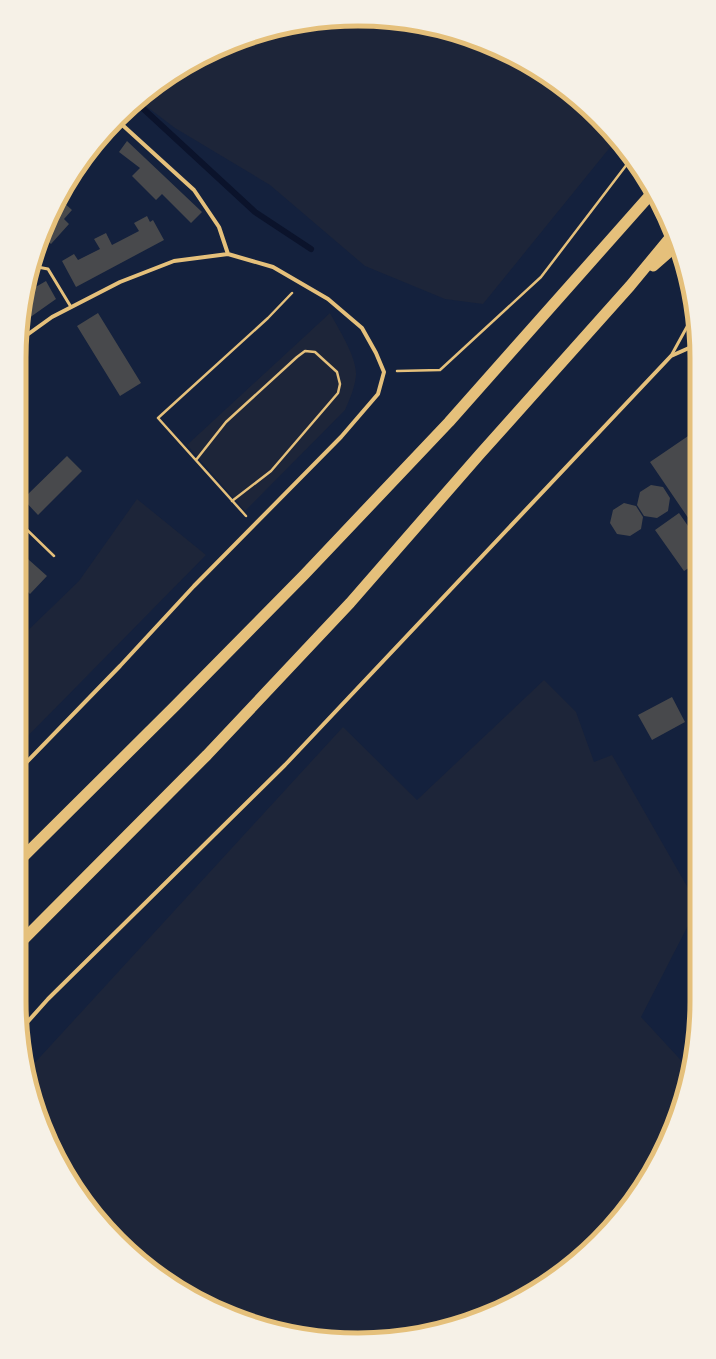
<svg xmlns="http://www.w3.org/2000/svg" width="716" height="1359" font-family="'Alegreya Sans',sans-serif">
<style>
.green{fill:#1d2539}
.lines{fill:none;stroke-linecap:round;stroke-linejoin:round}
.stream{stroke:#0b132b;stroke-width:6}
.building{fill:#48494c}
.path{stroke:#e5c07b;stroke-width:2.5}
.service{stroke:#e5c07b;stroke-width:3}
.minor{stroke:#e5c07b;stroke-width:4}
.trunk{stroke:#e5c07b;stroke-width:11}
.rim{fill:none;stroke:#e5c07b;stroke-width:5}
</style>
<rect width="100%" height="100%" fill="#14213d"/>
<!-- green -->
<path class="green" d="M 380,20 L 446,31 L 508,54 L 581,103 L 616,140 L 483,304 L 445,299 L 365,266 L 270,185 L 175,128 L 138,100 L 189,64 L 249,37 L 314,22 Z
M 330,313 C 338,328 357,357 356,375 C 355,387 350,399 345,410 L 245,511 L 187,445 Z
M 137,499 L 206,555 L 19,745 L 19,639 L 79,581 Z
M 544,680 L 576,712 L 594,762 L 612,755 L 696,902 L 696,910 L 641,1017 L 689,1069 L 686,1089 L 662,1151 L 598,1241 L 508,1305 L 402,1337 L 336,1339 L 270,1329 L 170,1283 L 89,1208 L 37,1110 L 30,1068 L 343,727 L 417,800 Z"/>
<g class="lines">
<!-- stream -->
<path class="stream" d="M 136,102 L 255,212 L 311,249"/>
</g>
<!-- building -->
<path class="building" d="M 127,141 L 202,212 L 191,223 L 162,194 L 156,200 L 132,176 L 140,168 L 119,152 Z
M 62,201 L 72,210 L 64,219 L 69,224 L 51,244 L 43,237 L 52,212 Z
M 147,216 L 150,222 L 153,220 L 164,240 L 76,287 L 62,261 L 74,254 L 78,260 L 100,249 L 94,239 L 106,233 L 112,245 L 139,231 L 134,223 Z
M 46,281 L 56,299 L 22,323 L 27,292 Z
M 98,313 L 141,383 L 120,396 L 77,326 Z
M 694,432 L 695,528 L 650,462 Z
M 67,456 L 82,471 L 38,515 L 23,499 Z
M 651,485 L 663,487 L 670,498 L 668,511 L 657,518 L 644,516 L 637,505 L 640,492 Z
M 624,503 L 636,506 L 643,517 L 641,529 L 630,536 L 617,534 L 610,523 L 613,510 Z
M 679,513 L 695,536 L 695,564 L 684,571 L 655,530 Z
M 19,551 L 47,576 L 30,594 L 19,583 Z
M 672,697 L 685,722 L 652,740 L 638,715 Z"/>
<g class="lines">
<!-- path -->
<path class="path" d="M 397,371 L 440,370 L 541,277 L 631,159
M 196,460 L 226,422 L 297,357 L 305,351 L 315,352 L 337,372 L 340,384 L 338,393 L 271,471 L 232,501
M 246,516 L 158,418 L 268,318 L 292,293
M 20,523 L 54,556"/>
<!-- service -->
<path class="service" d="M 32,266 L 48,269 L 71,307
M 671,356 L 694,314"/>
<!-- minor -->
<path class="minor" d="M 118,121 L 194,190 L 219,227 L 228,254
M 19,770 L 120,666 L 194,586 L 341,437 L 378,394 L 384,372 L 376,353 L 362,328 L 328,299 L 273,267 L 228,254 L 174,261 L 120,282 L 52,317 L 20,340
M 23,1027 L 48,999 L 285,765 L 671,356 L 689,348"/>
<!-- trunk -->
<path class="trunk" d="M 653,266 L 676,246
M 19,861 L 175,706 L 304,575 L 449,422 L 651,194
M 19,944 L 207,755 L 350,603 L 480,454 L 630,286 L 673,234"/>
</g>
<!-- crop -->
<path d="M0 0H716V1359H0ZM358 26H358A332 332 0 0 1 690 358V1001A332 332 0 0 1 358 1333H358A332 332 0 0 1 26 1001V358A332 332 0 0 1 358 26Z" fill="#f6f1e7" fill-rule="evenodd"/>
<path class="rim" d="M358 26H358A332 332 0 0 1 690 358V1001A332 332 0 0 1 358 1333H358A332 332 0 0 1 26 1001V358A332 332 0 0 1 358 26Z"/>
</svg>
